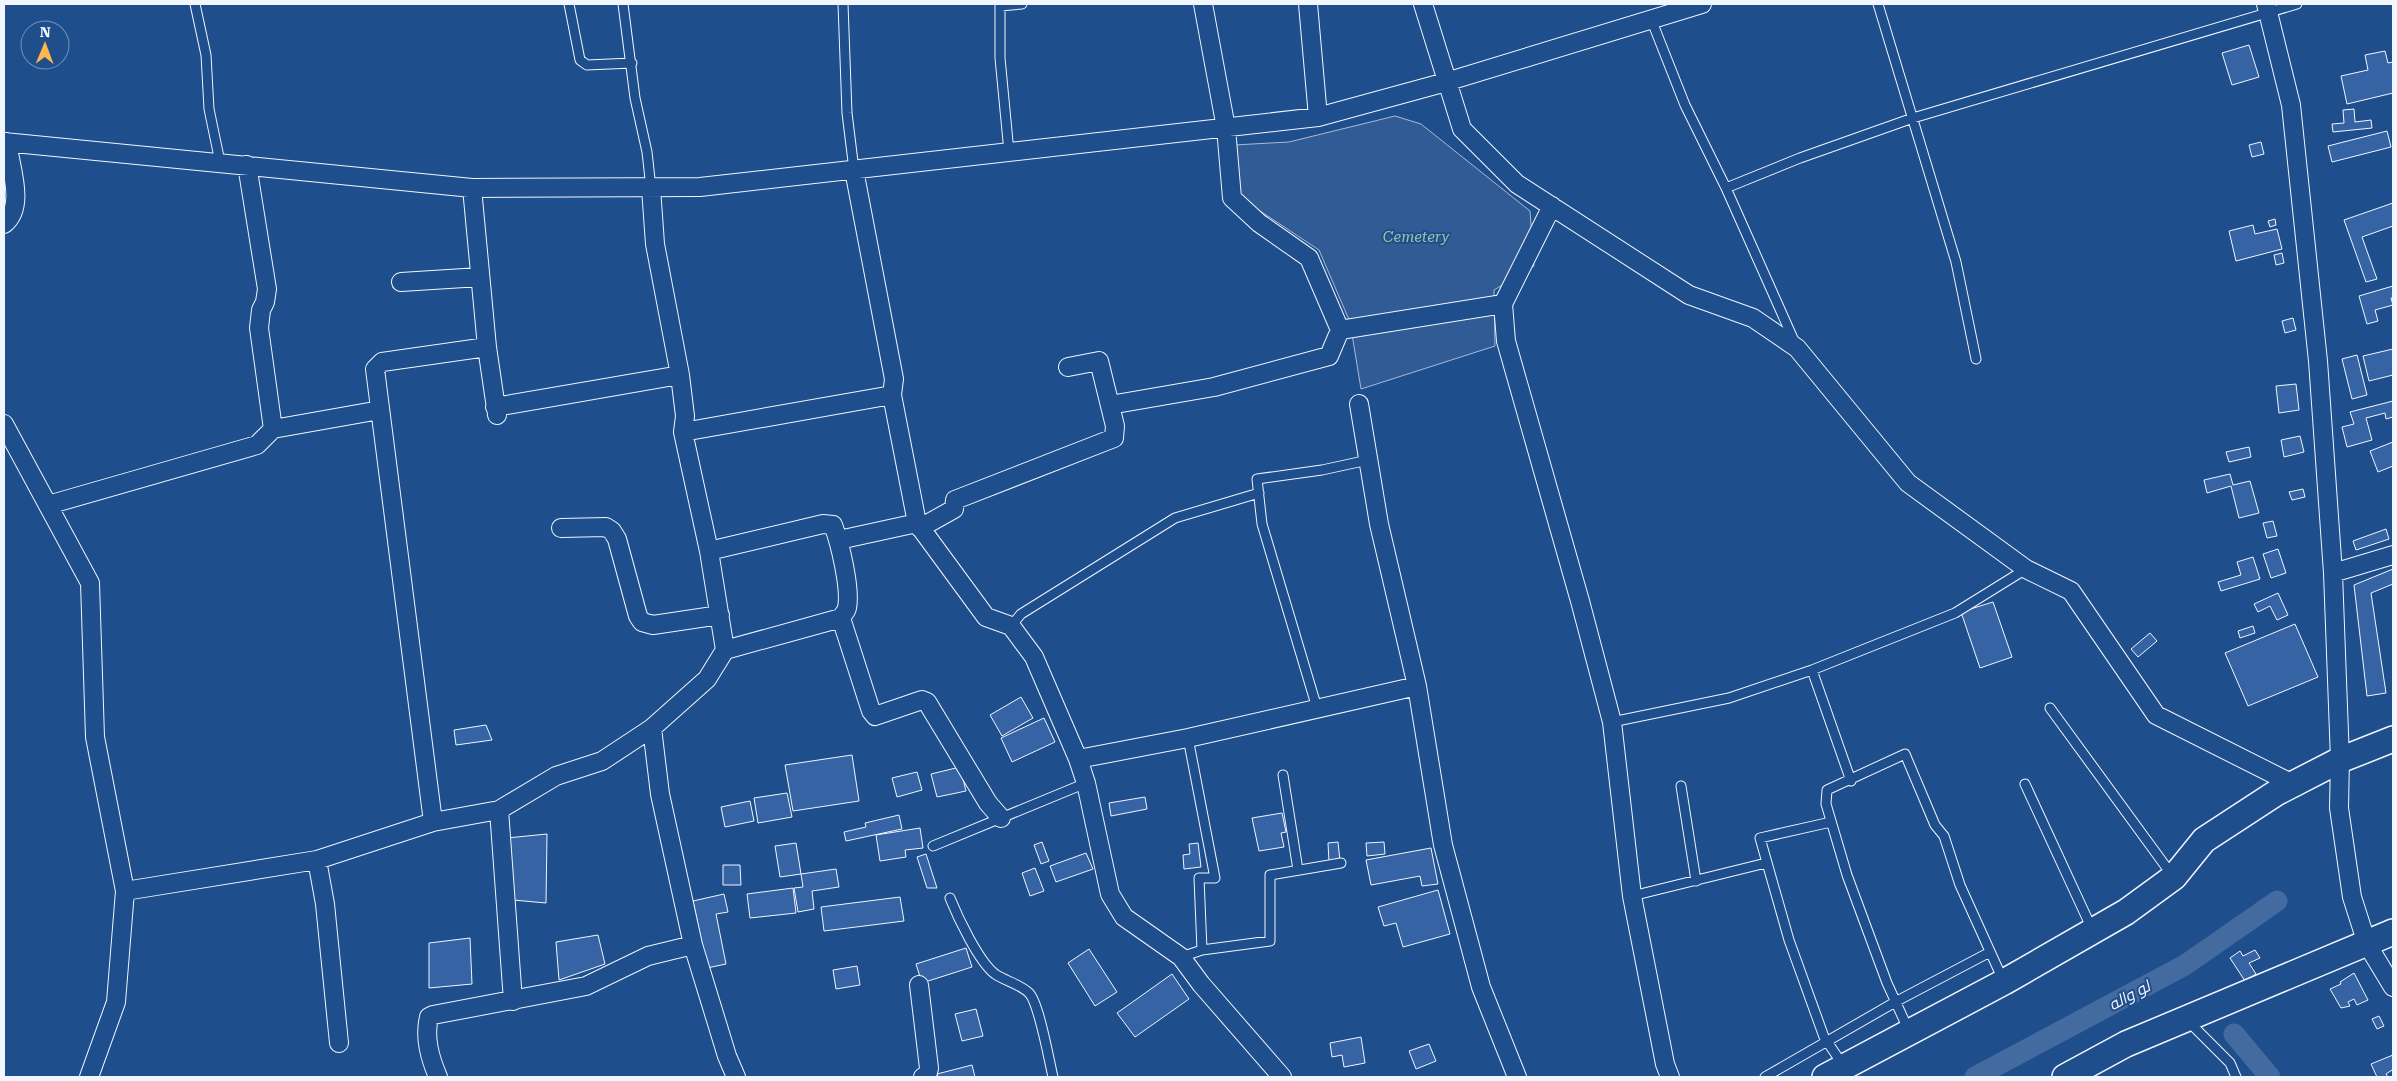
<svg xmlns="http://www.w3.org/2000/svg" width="2397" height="1081" font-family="'Roboto Serif',Cairo,serif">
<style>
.built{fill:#305b95;stroke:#a8bbd7}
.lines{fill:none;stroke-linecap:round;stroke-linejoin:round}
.canal{stroke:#446ba0;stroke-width:21}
.building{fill:#3563a3;stroke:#f2f6ff}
.lane-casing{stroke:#f2f6ff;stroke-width:11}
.street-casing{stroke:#f2f6ff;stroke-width:20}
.secondary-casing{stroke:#f2f6ff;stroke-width:28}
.lane{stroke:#1f4e8c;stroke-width:9}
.street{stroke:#1f4e8c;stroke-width:18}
.secondary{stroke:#1f4e8c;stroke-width:25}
.labels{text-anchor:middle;stroke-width:4;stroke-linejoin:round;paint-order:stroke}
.park-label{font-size:15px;font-style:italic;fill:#97c8a6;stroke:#1f4e8c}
.water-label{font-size:16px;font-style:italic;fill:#f2f6ff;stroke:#1f4e8c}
</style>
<rect width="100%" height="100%" fill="#1f4e8c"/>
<!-- built -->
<path class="built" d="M 1395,116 L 1421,124 L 1530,211 L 1534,266 L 1494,290 L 1495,346 L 1361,389 L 1350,322 L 1319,250 L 1236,195 L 1234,145 L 1289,142 Z"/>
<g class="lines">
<!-- canal -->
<path class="canal" d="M 2234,1034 L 2270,1077
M 1975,1077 L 2185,965 L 2277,901"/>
</g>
<!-- building -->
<path class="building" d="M 2249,45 L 2259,77 L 2232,85 L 2222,53 Z
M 2385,51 L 2388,63 L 2393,62 L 2393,93 L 2347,104 L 2341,76 L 2368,70 L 2365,55 Z
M 2354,109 L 2355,122 L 2371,120 L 2372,128 L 2333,132 L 2332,124 L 2344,123 L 2343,110 Z
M 2387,131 L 2391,147 L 2332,162 L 2328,146 Z
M 2261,142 L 2264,154 L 2252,157 L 2249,145 Z
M 2393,203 L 2393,226 L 2362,237 L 2377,279 L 2366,282 L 2344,220 Z
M 2275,219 L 2276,225 L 2270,227 L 2268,221 Z
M 2253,225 L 2255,234 L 2277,229 L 2282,249 L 2236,261 L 2229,231 Z
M 2282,253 L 2284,263 L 2276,265 L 2274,255 Z
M 2393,286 L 2393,298 L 2391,298 L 2393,305 L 2375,310 L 2378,321 L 2367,324 L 2359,296 Z
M 2293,318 L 2296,330 L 2285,333 L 2282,321 Z
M 2393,349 L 2393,375 L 2369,381 L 2363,356 Z
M 2357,355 L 2367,395 L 2352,399 L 2342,359 Z
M 2296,384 L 2299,410 L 2279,413 L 2276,386 Z
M 2393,401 L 2393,417 L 2386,419 L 2385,413 L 2366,418 L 2372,440 L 2347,447 L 2342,427 L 2354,424 L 2350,412 Z
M 2300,436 L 2304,452 L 2284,457 L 2281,440 Z
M 2393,442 L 2393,466 L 2378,472 L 2370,451 Z
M 2249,447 L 2251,457 L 2229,462 L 2226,452 Z
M 2230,474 L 2233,485 L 2250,481 L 2259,513 L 2239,518 L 2231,486 L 2207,493 L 2204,480 Z
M 2303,489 L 2305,497 L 2292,500 L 2289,492 Z
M 2273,521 L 2277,536 L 2267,538 L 2263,523 Z
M 2386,529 L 2389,539 L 2356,550 L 2353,541 Z
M 2278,549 L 2286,573 L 2271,578 L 2263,554 Z
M 2253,557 L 2260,579 L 2221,591 L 2218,582 L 2241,575 L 2237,562 Z
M 2393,569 L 2393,584 L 2371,593 L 2386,693 L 2367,696 L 2354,585 Z
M 2278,593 L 2288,615 L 2277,620 L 2270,606 L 2258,612 L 2254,604 Z
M 1993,602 L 2012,657 L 1980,668 L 1961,612 Z
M 2295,624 L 2318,677 L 2248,706 L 2225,653 Z
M 2253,626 L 2255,633 L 2240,638 L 2238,631 Z
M 2150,633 L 2157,641 L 2138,657 L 2131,649 Z
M 1021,697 L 1033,718 L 1002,736 L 990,715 Z
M 1044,718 L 1055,742 L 1012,762 L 1001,738 Z
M 486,725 L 492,740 L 456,745 L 454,730 Z
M 852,755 L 859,801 L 793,811 L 785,765 Z
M 960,767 L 966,791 L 937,797 L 931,774 Z
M 917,772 L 922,790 L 897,797 L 892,778 Z
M 787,793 L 792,817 L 758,823 L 754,798 Z
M 1145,797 L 1147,809 L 1111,816 L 1109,803 Z
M 750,801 L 754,821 L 725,827 L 721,807 Z
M 1282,813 L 1286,832 L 1281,833 L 1284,847 L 1259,851 L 1252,818 Z
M 899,815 L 902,829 L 846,841 L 844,832 L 866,827 L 865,823 Z
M 920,828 L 923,848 L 905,850 L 906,857 L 880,861 L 876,835 Z
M 547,834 L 546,903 L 513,900 L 507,838 Z
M 1042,842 L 1049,861 L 1041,864 L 1034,845 Z
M 1338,842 L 1340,861 L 1329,862 L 1328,843 Z
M 1384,842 L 1385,854 L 1367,856 L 1366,843 Z
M 796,843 L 801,874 L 780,877 L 775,846 Z
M 1198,843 L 1201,867 L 1184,869 L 1183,855 L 1190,854 L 1189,844 Z
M 1431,848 L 1438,884 L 1422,886 L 1420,876 L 1371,885 L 1366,860 Z
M 1086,853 L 1093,869 L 1056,882 L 1050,866 Z
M 926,854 L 937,888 L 927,888 L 917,857 Z
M 723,865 L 740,865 L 741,885 L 723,885 Z
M 1035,868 L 1044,891 L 1030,896 L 1022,873 Z
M 836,869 L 839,887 L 812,891 L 814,909 L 798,912 L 794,888 L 803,887 L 801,874 Z
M 793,888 L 796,913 L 750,918 L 747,894 Z
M 1438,890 L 1450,934 L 1403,947 L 1396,923 L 1384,926 L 1378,907 Z
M 724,894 L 728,912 L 716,914 L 726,964 L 707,968 L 693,901 Z
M 900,897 L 904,921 L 824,931 L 821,907 Z
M 598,935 L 605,964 L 559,980 L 556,942 Z
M 470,938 L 472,984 L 429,988 L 429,943 Z
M 966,948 L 972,967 L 922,983 L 916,964 Z
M 1089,949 L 1117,992 L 1095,1006 L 1068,963 Z
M 2255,950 L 2260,958 L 2249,963 L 2256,974 L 2245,981 L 2230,958 L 2240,951 L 2243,956 Z
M 857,966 L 860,985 L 836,989 L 833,970 Z
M 2354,973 L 2368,1000 L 2357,1005 L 2354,999 L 2348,1002 L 2350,1006 L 2341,1008 L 2330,989 L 2341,984 L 2340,982 Z
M 1172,974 L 1189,999 L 1135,1037 L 1117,1013 Z
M 976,1009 L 983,1036 L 962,1041 L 955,1014 Z
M 2379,1016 L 2384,1026 L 2377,1029 L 2372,1019 Z
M 1361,1037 L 1365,1063 L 1344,1067 L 1342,1055 L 1332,1057 L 1330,1043 Z
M 1429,1044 L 1436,1061 L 1416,1069 L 1409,1051 Z
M 2393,1055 L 2393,1073 L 2392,1070 L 2386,1074 L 2388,1077 L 2377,1077 L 2371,1064 Z
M 972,1065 L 975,1077 L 938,1077 L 937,1074 Z"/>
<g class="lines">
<!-- lane casing -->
<g class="lane-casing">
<path id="lane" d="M 195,4 L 206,55 L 209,109 L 220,162
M 569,4 L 580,60 L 587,65 L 632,63
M 623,4 L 635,98 L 647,152 L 651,188
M 843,4 L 847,113 L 854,170
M 1878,4 L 1956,262 L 1976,359
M 1651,19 L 1685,105 L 1726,188 L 1795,343
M 1009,152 L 1000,58 L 1000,6 L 1022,4
M 1726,188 L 1800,158 L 1913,118 L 2297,4
M 1011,626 L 1021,614 L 1175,518 L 1259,493
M 1812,670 L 1851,781
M 1317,708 L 1262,524 L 1257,479 L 1322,470 L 1368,460
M 2050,708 L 2172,875
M 1612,722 L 1729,698 L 1812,670 L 1955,613 L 2026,569
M 1188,738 L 1215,878 L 1199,878 L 1202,950
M 1283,775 L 1298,870
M 2025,784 L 2092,929
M 1681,786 L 1696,881
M 1831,822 L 1760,838 L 1789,940 L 1824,1037 L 1843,1065
M 933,846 L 1086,783
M 1632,896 L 1766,863
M 950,898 C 958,918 979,962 995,974 C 1005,981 1020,984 1029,993 C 1039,1003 1049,1060 1053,1077
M 1181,957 L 1202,950 L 1270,941 L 1270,875 L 1341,863
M 2188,1021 L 2230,1063 L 2236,1077
M 1909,1031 L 1887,983 L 1847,875 L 1826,804 L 1827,790 L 1905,754 L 1935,825 L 1944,836 L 1960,885 L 2003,980
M 1765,1077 L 1897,1001 L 1990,952"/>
</g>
<!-- street casing -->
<g class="street-casing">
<path id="street" d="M 1203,4 L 1226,128 L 1232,198 L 1259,223 L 1309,258 L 1340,330
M 1308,4 L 1318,117
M 1423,4 L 1462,129 L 1517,184 L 1689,295 L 1753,318 L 1797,348 L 1908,483 L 2026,569 L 2071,591 L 2156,715 L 2293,784
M 2266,4 L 2291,105 L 2318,361 L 2333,573 L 2340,760 L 2339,808 L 2352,897 L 2367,944 L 2393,987
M 4,142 L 472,188 L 700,187 L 1318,117 L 1446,82 L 1702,4
M 247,165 L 267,289 L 265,302 L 261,310 L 259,328 L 273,429
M 854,170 L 894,379 L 892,395 L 917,523 L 986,617 L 1011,626 L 1034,657 L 1078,759 L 1086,783 L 1110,894 L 1124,917 L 1181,957 L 1201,984 L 1282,1077
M 472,188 L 487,347 L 497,415
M 1552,206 L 1503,304 L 1506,341 L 1580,601 L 1612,722 L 1632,896 L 1665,1064 L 1670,1077
M 4,224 C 26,207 10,166 7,142
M 401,282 L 480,277
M 1359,404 L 1379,524 L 1417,686 L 1443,845 L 1481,987 L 1517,1077
M 1110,405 L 1214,387 L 1329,356 L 1340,330 L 1503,304
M 495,407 L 680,375
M 4,424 L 90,583 L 95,737 L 125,891 L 116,1002 L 89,1077
M 683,432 L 892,395
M 48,505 L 257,445 L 273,429 L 380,410
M 561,528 L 606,527 L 612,531 L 617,539 L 638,616 L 642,622 L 653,625 L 720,615
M 920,528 L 954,509 L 955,500 L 1114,438 L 1115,426 L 1099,361 L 1068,367
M 839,540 L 917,523
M 709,551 L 823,524 L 833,525 C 840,543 851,589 847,608 C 846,612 843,614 841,618 L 725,650
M 2333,573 L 2393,555
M 841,618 L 871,711 L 875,716 L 922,700 L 927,702 L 988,803 L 1001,818
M 652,728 L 660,794 L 693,945 L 727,1056 L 736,1077
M 1078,759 L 1188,738 L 1417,686
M 499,810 L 513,1001
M 433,822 L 375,369 L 382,362 L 487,347
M 125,891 L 317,860
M 919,985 L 929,1068 L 927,1076 L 923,1077
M 339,1043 L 325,904 L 317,860 L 433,822 L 499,810 L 556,776 L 602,761 L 652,728 L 707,679 L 725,650 L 709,551 L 683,432 L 685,416 L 680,375 L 655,244 L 651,188
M 438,1077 C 430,1058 424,1038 429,1017 L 433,1015 L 586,986 L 648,956 L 693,945"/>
</g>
<!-- secondary casing -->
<g class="secondary-casing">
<path id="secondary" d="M 1825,1077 L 2004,982 L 2126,912 L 2174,877 L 2204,840 L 2276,793 L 2340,760 L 2393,739
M 2065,1077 L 2126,1044 L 2393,932"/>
</g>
<!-- lane -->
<use href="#lane" class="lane"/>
<!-- street -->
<use href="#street" class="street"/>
<!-- secondary -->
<use href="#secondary" class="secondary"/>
</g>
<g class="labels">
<!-- park labels -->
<g class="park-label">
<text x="1416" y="242">Cemetery</text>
</g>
<!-- water labels -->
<g class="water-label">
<text transform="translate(2129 995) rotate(-28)" y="6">لو واله</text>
</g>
</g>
<!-- border -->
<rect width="2397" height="1081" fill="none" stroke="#f2f6ff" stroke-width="10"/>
<!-- north arrow -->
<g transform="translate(45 45) rotate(1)"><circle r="24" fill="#1f4e8c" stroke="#7391ba"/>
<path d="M0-4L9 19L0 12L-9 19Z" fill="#ffb74d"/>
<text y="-8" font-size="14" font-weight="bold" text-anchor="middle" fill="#f2f6ff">N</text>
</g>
</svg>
